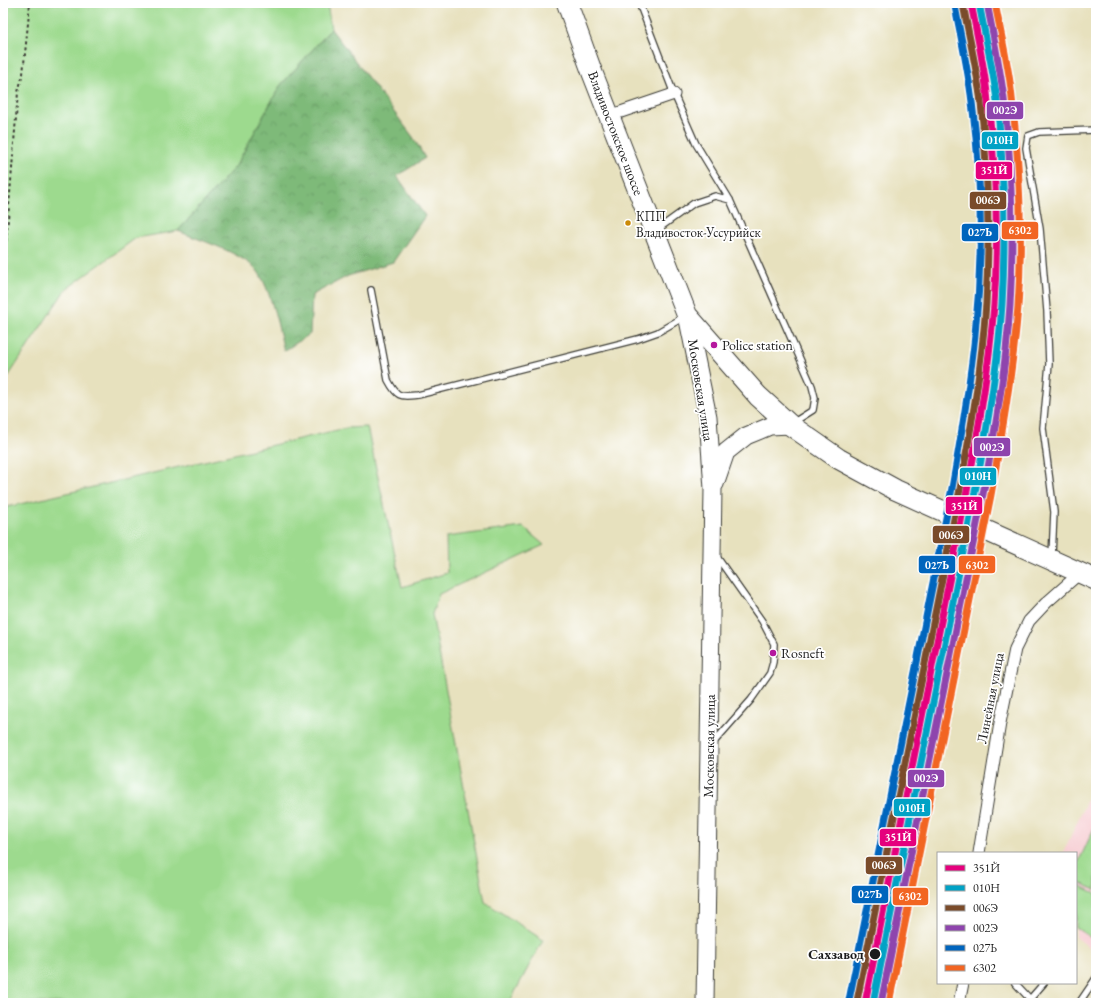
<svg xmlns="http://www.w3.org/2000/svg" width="1099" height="1006" font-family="'EB Garamond',serif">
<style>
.built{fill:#f7cfd4}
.green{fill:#9dda8e;stroke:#5c7b55}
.forest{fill:url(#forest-crowns);stroke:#4d6b4a}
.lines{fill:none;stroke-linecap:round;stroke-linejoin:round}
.lane-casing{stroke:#3a3a34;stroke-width:8}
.street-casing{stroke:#3a3a34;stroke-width:13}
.primary-casing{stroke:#3a3a34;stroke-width:19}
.highway-casing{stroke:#3a3a34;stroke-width:22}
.path{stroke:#3a3a34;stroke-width:2;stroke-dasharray:3 3;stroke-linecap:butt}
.lane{stroke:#fff;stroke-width:5.5}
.street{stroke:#fff;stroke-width:11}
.primary{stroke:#fff;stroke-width:17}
.highway{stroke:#fff;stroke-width:20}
.rail-1-casing{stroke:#fff;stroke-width:10}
.rail-2-casing{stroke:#fff;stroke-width:10}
.rail-3-casing{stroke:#fff;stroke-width:10}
.rail-4-casing{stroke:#fff;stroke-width:10}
.rail-5-casing{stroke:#fff;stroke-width:10}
.rail-6-casing{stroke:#fff;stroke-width:10}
.rail-1{stroke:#e5007d;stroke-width:7}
.rail-2{stroke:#01a2c5;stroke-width:7}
.rail-3{stroke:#7a4b2a;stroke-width:7}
.rail-4{stroke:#8e44ad;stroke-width:7}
.rail-5{stroke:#0065bd;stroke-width:7}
.rail-6{stroke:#f26522;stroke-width:7}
.bus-dot{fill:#cb8a06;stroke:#fff;stroke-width:1.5}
.poi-dot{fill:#b5179e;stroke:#fff;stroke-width:1.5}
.stop-dot{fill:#1c1c1c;stroke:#fff;stroke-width:1.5}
.labels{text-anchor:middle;stroke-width:3.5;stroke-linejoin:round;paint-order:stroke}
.bus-label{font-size:13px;fill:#1c1c1c;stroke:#fff;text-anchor:start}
.street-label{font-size:14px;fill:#1c1c1c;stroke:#fff}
.poi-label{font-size:14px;fill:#1c1c1c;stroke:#fff;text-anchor:start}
.stop-label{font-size:14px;font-weight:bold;fill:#1c1c1c;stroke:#fff;text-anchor:end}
.line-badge{stroke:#fff;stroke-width:1.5}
.badge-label{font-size:11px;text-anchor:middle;font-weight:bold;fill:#fff}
</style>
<defs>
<pattern id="forest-crowns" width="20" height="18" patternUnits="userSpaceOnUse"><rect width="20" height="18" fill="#7eba79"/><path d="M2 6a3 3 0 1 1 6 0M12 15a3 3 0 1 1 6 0" fill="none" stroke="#6c9f68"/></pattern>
</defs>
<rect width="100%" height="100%" fill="#fff"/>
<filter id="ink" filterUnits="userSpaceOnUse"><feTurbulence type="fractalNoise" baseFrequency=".025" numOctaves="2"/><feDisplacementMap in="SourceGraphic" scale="8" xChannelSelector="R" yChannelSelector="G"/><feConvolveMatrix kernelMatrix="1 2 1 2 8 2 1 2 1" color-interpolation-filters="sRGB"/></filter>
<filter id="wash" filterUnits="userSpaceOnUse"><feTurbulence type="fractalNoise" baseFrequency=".012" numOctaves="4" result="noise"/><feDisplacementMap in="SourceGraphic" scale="16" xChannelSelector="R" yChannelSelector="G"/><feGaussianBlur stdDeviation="0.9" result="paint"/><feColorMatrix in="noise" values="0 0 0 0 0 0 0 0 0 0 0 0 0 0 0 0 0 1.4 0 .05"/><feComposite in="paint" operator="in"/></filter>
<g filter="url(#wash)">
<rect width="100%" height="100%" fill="#e7e1be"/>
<!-- built -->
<path class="built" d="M 1096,780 L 1096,953 L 1076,937 L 1076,853 L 1063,853 Z"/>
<!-- green -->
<path class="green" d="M 3,3 L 327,3 L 331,29 L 280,86 L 236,166 L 178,231 L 136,238 L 65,290 L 6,380 L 3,453 Z
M 367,427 L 402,587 L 447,573 L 446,537 L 523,527 L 544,545 L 439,594 L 432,614 L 485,902 L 543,940 L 509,1003 L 3,1003 L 3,508 L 346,428 Z
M 1096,824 L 1096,890 L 1076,881 L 1076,867 Z
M 1076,884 L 1096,893 L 1096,941 L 1076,928 Z"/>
<!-- forest -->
<path class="forest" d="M 331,29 L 413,137 L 425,158 L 397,176 L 425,216 L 393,262 L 348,276 L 312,295 L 310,334 L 284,351 C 279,331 269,279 253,266 C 231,249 202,241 178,231 L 236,166 L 280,86 Z"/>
</g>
<g filter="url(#ink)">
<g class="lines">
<!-- lane casing -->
<g class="lane-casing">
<path id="lane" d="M 639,3 L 674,94 L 696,144 L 730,200 L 812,386 L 815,398 L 813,410 L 794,422
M 658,229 L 694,203 L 715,196 L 730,200
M 371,290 L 388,380 C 397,397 399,397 418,395 L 638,339 L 658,332 L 684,317
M 1052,556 L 1054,512 L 1043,428 L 1049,364 L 1047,311 L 1040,229 L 1026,148 L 1028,136 L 1039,132 L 1096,130
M 714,742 L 751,700 L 770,673 L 773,662 L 774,644 L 762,621 L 717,557
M 1015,983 L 1030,999 L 1026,1003
M 1030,999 L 1044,983
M 1079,1003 L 1096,978"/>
</g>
<!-- street casing -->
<g class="street-casing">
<path id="street" d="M 609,116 L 674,94
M 979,853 L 1000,723 L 1015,649 L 1029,621 L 1046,603 L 1080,573
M 959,1003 L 963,983"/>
</g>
<!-- primary casing -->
<g class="primary-casing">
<path id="primary" d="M 687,315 L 708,417 L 713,489 L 705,1003
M 715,484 L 726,452 L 746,436 L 770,426 L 790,425"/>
</g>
<!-- highway casing -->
<g class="highway-casing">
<path id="highway" d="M 567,3 L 592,72 L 687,315 L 758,396 L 790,425 L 839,459 L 896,490 L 1096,580"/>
</g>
<!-- path -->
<path class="path" d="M 3,283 L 18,92 L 23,74 L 30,3"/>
<!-- lane -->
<use href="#lane" class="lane"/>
<!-- street -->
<use href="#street" class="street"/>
<!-- primary -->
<use href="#primary" class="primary"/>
<!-- highway -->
<use href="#highway" class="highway"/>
<!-- rail-1 casing -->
<g class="rail-1-casing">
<path id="rail-1" d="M 865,1003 L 967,491 C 979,429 989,367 994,305 C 999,237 996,169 988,102 C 985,68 977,36 971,3"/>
</g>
<!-- rail-2 casing -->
<g class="rail-2-casing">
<path id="rail-2" d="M 873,1003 L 975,492 C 987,430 998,367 1002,304 C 1006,236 1004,169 997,101 C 993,68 985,36 979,3"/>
</g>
<!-- rail-3 casing -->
<g class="rail-3-casing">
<path id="rail-3" d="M 857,1001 L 960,489 C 971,428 982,366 986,303 C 990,236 988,169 981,103 C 977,70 969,37 963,4"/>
</g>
<!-- rail-4 casing -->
<g class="rail-4-casing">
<path id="rail-4" d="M 881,1003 L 983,494 C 995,431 1006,368 1010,305 C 1014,236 1012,167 1004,99 C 1000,66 993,35 987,3"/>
</g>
<!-- rail-5 casing -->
<g class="rail-5-casing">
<path id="rail-5" d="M 849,1000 L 952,488 C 961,437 970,386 975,335 C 983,258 982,179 972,102 C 968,69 961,38 955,6"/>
</g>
<!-- rail-6 casing -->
<g class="rail-6-casing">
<path id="rail-6" d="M 889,1003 L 991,495 C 1002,433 1013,370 1018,307 C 1023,237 1020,167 1012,98 C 1009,66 1001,35 995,3"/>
</g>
<!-- rail-1 -->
<use href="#rail-1" class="rail-1"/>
<!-- rail-2 -->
<use href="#rail-2" class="rail-2"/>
<!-- rail-3 -->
<use href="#rail-3" class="rail-3"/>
<!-- rail-4 -->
<use href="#rail-4" class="rail-4"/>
<!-- rail-5 -->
<use href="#rail-5" class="rail-5"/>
<!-- rail-6 -->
<use href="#rail-6" class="rail-6"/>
</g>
</g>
<!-- markers -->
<circle class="bus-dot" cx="628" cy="223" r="3.5"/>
<g class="poi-dot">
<circle cx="714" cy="345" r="4"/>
<circle cx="773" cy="653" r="4"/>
</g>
<circle class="stop-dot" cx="875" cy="954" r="6"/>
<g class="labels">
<!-- bus labels -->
<g class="bus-label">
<text x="636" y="221">КПП<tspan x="636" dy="16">Владивосток-Уссурийск</tspan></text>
</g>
<!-- street labels -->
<g class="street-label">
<text transform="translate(616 133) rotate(69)" y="5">Владивостокское шоссе</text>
<text transform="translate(701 390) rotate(81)" y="5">Московская улица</text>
<text transform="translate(990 698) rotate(-79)" y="5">Линейная улица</text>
<text transform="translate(709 746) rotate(-89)" y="5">Московская улица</text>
</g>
<!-- poi labels -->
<g class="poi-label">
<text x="722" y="350">Police station</text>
<text x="781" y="658">Rosneft</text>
</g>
<!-- stop labels -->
<g class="stop-label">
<text x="864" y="959">Сахзавод</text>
</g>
</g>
<g class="line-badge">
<rect x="986" y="101" width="38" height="19" rx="4" fill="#8e44ad"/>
<rect x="981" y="131" width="38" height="19" rx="4" fill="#01a2c5"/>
<rect x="975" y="161" width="38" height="19" rx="4" fill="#e5007d"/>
<rect x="969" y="191" width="38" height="19" rx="4" fill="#7a4b2a"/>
<rect x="1001" y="221" width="38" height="19" rx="4" fill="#f26522"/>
<rect x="961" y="223" width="38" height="19" rx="4" fill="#0065bd"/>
<rect x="973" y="437" width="38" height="20" rx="4" fill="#8e44ad"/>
<rect x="959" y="467" width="38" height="19" rx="4" fill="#01a2c5"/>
<rect x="945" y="496" width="38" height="19" rx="4" fill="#e5007d"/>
<rect x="932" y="525" width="38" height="19" rx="4" fill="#7a4b2a"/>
<rect x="918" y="555" width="38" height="19" rx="4" fill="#0065bd"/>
<rect x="958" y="555" width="38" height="19" rx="4" fill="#f26522"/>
<rect x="907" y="769" width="38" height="19" rx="4" fill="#8e44ad"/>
<rect x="893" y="798" width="38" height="19" rx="4" fill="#01a2c5"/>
<rect x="879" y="828" width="38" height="19" rx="4" fill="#e5007d"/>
<rect x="865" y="856" width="38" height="19" rx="4" fill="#7a4b2a"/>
<rect x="851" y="885" width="38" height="19" rx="4" fill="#0065bd"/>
<rect x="892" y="887" width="37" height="19" rx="4" fill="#f26522"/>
</g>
<g class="badge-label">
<text x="1005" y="114">002Э</text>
<text x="1000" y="144">010Н</text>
<text x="994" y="174">351Й</text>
<text x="988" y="204">006Э</text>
<text x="1020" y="234">6302</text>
<text x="980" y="236">027Ь</text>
<text x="992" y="451">002Э</text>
<text x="978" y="480">010Н</text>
<text x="964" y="510">351Й</text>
<text x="951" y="539">006Э</text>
<text x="937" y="569">027Ь</text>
<text x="977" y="569">6302</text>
<text x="926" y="782">002Э</text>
<text x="912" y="812">010Н</text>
<text x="898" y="841">351Й</text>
<text x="884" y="869">006Э</text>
<text x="870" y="898">027Ь</text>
<text x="910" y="900">6302</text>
</g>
<!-- margin -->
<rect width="1099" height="1006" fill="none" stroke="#fff" stroke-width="16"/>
<!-- legend -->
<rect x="937" y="852" width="140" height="132" fill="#ffffff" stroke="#a4a4a4"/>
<rect x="945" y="865" width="20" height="6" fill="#e5007d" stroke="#a4a4a4"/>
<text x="973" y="872" font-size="12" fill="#1c1c1c">351Й</text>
<rect x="945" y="885" width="20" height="6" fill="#01a2c5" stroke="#a4a4a4"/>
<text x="973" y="892" font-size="12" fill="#1c1c1c">010Н</text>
<rect x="945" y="905" width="20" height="6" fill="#7a4b2a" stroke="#a4a4a4"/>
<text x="973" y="912" font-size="12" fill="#1c1c1c">006Э</text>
<rect x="945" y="925" width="20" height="6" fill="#8e44ad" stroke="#a4a4a4"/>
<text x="973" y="932" font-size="12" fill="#1c1c1c">002Э</text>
<rect x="945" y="945" width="20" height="6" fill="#0065bd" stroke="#a4a4a4"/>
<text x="973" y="952" font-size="12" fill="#1c1c1c">027Ь</text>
<rect x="945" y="965" width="20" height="6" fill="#f26522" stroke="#a4a4a4"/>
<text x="973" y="972" font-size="12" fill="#1c1c1c">6302</text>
</svg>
